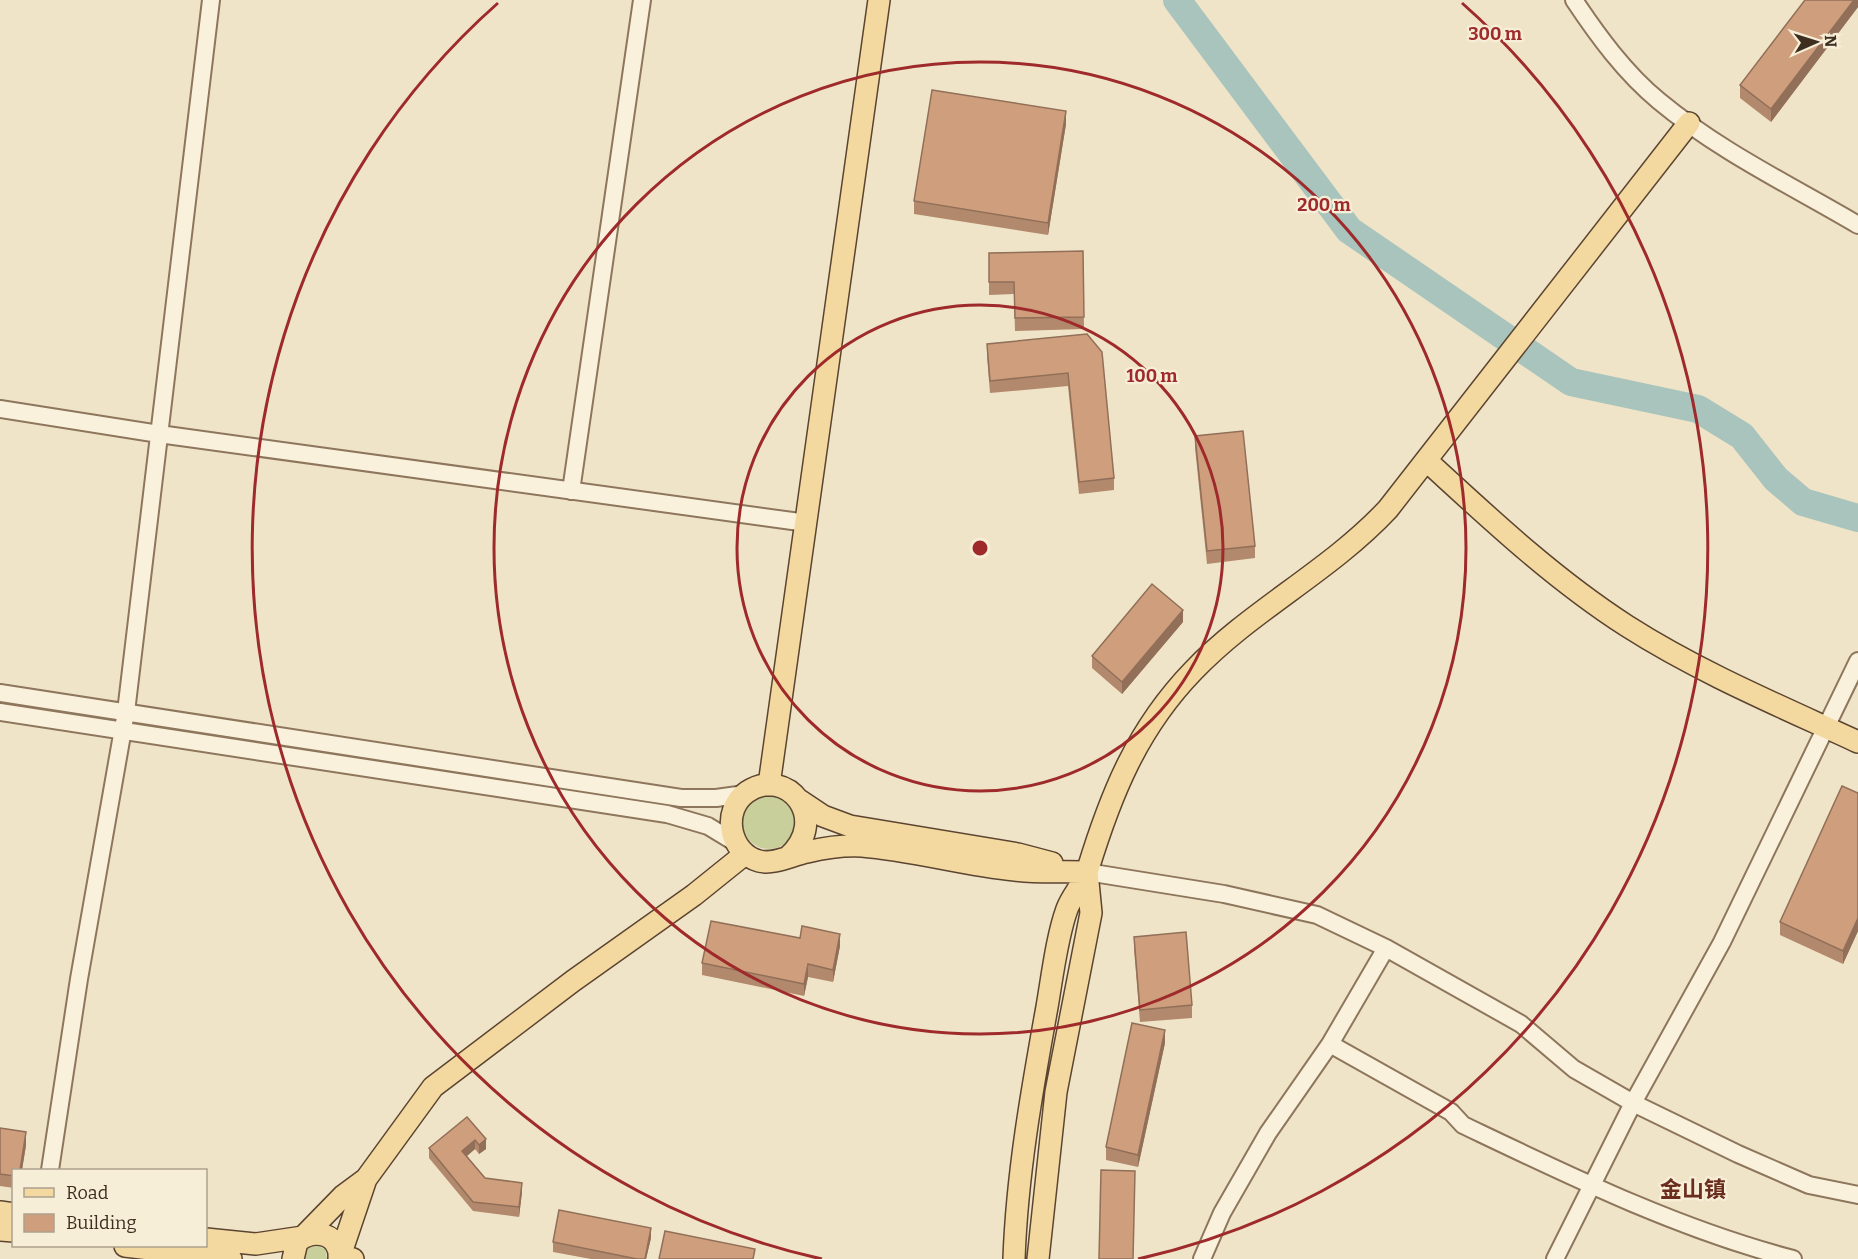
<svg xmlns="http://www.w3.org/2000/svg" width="1858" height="1259" font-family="Bitter,'Noto Sans SC',serif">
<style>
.green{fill:#c9cf9b}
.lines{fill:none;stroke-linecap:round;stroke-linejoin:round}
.river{stroke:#a9c4bc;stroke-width:28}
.minor-casing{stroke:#8d765c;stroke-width:20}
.major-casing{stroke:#5b4430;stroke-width:24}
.minor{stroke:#faf1dc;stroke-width:16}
.major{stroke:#f3d9a0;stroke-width:21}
.wall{fill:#b2896c}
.shaded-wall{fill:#916f58}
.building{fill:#cf9f7d;stroke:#916f58;stroke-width:1.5}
.ring{fill:none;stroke:#9e2a2b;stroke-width:3}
.labels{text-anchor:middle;stroke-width:4.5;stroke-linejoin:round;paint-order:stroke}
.district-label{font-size:22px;font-weight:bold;fill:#6b2e1e;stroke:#f7eed8}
.centre{fill:#9e2a2b;stroke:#f7eed8;stroke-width:3}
.ring-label{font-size:18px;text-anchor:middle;font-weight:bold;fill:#9e2a2b;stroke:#f7eed8;stroke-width:4.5;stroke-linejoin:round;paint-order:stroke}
</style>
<rect width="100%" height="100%" fill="#f0e4c8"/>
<!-- green -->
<path class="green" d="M742 822a27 27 0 1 1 54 0a27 27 0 1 1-54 0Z
M 315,1245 L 325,1249 L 327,1259 L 303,1259 L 305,1250 Z"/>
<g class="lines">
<!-- river -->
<path class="river" d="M 1177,0 L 1349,230 L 1571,382 L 1698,409 L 1742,436 L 1776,479 L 1803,502 L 1858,518"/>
<!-- minor casing -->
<g class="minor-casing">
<path id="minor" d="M 1574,0 C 1598,36 1625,73 1659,101 C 1719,151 1792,186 1858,225
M 0,409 L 159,434 L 807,523
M 571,491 L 642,0
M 0,693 L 681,798 L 716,798 L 745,794
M 0,712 L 667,814 L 708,826 L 736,843
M 1087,872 L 1224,894 L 1317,915 L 1386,948 L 1521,1024 L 1574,1069 L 1633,1103 L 1738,1154 L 1809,1185 L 1858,1195
M 1330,1044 L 1451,1112 L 1463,1125 C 1570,1176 1678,1229 1793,1259
M 50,1170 L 79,979 L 126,712 L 211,0
M 1202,1259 L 1222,1213 L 1268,1133 L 1330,1044 L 1386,948
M 1555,1259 L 1633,1103 L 1722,942 L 1858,661"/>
</g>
<!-- major casing -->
<g class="major-casing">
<path id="major" d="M 1427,461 C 1490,519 1554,579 1627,626 C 1699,672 1780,706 1858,742
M 769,785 L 879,0
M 799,800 L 823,816 L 850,826 L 1018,854 L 1052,863
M 788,857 C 831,819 787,765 747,792 C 721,810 729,853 759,861 C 774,865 792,855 807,852 C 824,848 844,845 862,846 C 913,850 963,865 1015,870 C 1038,873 1063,871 1087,872
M 0,1212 L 14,1214
M 0,1230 L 14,1231
M 206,1239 L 256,1244 L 303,1237 L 343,1196 L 366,1179 L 433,1087 L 573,981 L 694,895 L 745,854
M 125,1246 L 231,1259
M 293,1259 L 297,1242 C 314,1227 341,1234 339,1259
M 353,1259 L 340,1256 L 366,1179
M 1014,1259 C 1017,1174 1032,1090 1047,1007 C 1052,978 1057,936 1067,909 C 1072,895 1084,884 1088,869 C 1111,794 1137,729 1193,671 C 1251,610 1329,572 1388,509 L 1689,123
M 1038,1259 L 1056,1092 L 1091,913 L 1087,872"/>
</g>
<!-- minor -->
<use href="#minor" class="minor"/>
<!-- major -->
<use href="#major" class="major"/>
</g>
<!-- wall -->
<path class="wall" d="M 1858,0 L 1858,7 L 1771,122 L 1740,98 L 1740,85 Z
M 1066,124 L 1048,235 L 914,214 L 914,201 Z
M 1083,251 L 1084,329 L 1015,331 L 1014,294 L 989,295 L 989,253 Z
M 1087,334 L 1114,478 L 1114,490 L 1079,494 L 1068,386 L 990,393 L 987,356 L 987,344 Z
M 1195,436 L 1255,546 L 1255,558 L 1207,564 L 1195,448 Z
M 1183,622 L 1122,694 L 1092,668 L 1092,656 Z
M 1858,793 L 1858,931 L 1843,964 L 1780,935 L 1780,922 Z
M 1134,937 L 1192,1005 L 1192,1018 L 1140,1022 L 1134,949 Z
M 840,946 L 833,982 L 808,977 L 804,996 L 702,975 L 702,963 Z
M 1165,1043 L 1138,1167 L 1106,1160 L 1106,1147 Z
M 467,1117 L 486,1149 L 479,1154 L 475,1149 L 467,1156 L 485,1178 L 522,1192 L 519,1217 L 473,1211 L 429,1158 L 429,1148 Z
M 0,1128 L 26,1145 L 22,1170 L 14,1170 L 14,1188 L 0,1186 Z
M 651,1238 L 646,1259 L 591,1259 L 553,1252 L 553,1242 Z"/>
<!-- shaded-wall -->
<path class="shaded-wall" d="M 1854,0 L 1858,0 L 1858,7 L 1771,122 L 1771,109 Z
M 1066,111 L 1066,124 L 1048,235 L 1048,223 Z
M 1183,610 L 1183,622 L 1122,694 L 1122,682 Z
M 1858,918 L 1858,931 L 1843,964 L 1843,951 Z
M 840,934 L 840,946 L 833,982 L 833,970 Z
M 808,964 L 808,977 L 804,996 L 804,984 Z
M 1165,1030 L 1165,1043 L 1138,1167 L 1138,1155 Z
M 26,1132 L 26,1145 L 22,1170 L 20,1170 Z
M 486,1139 L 486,1149 L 479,1154 L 479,1145 Z
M 475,1140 L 475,1149 L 462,1160 L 462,1151 Z
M 522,1183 L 522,1192 L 519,1217 L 519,1207 Z
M 651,1228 L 651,1238 L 646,1259 L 645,1259 Z"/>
<!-- building -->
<path class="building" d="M 1805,0 L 1854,0 L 1771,109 L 1740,85 Z
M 932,90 L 1066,111 L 1048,223 L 914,201 Z
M 1083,251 L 1084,317 L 1015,318 L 1014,282 L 989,282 L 989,253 Z
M 1087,334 L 1102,352 L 1114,478 L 1079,482 L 1068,373 L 990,381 L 987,344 Z
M 1243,431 L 1255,546 L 1207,551 L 1195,436 Z
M 1152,584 L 1183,610 L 1122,682 L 1092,656 Z
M 1842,786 L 1858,793 L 1858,918 L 1843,951 L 1780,922 Z
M 711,921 L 800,938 L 802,926 L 840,934 L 833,970 L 808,964 L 804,984 L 702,963 Z
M 1186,932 L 1192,1005 L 1140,1010 L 1134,937 Z
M 1132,1023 L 1165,1030 L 1138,1155 L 1106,1147 Z
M 467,1117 L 486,1139 L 479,1145 L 475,1140 L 462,1151 L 485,1178 L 522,1183 L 519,1207 L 473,1202 L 429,1148 Z
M 0,1128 L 26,1132 L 20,1170 L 14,1170 L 14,1176 L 0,1174 Z
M 1101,1170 L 1135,1171 L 1133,1259 L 1099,1259 Z
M 559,1210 L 651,1228 L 645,1259 L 637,1259 L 553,1242 Z
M 665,1231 L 755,1249 L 753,1259 L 659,1259 Z"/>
<!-- distance rings -->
<g class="ring">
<circle cx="980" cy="548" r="243"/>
<circle cx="980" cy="548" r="486"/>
<path d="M822 1259A728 728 0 0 1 498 3M1462 3A728 728 0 0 1 1138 1259"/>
</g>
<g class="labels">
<!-- district labels -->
<g class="district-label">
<text x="1693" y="1197">金山镇</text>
</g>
</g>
<circle cx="980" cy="548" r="9" class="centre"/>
<g class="ring-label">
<text x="1495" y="40">300 m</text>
<text x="1324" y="211">200 m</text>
<text x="1152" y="382">100 m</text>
</g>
<!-- legend -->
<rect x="12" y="1169" width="195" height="78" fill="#f7eed8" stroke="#ada18e" stroke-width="1.5"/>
<rect x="24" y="1188" width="30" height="9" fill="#f3d9a0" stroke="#ada18e" stroke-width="1.5"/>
<text x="66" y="1199" font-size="18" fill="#3d2e20">Road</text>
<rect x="24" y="1214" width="30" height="18" fill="#cf9f7d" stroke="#ada18e" stroke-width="1.5"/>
<text x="66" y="1229" font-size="18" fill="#3d2e20">Building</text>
<!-- north arrow -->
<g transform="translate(1816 42) rotate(87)" stroke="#f7eed8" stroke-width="4.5" paint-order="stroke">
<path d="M0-4.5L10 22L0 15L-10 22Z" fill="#3d2e20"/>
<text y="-9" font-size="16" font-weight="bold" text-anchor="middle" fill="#3d2e20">N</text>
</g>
</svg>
